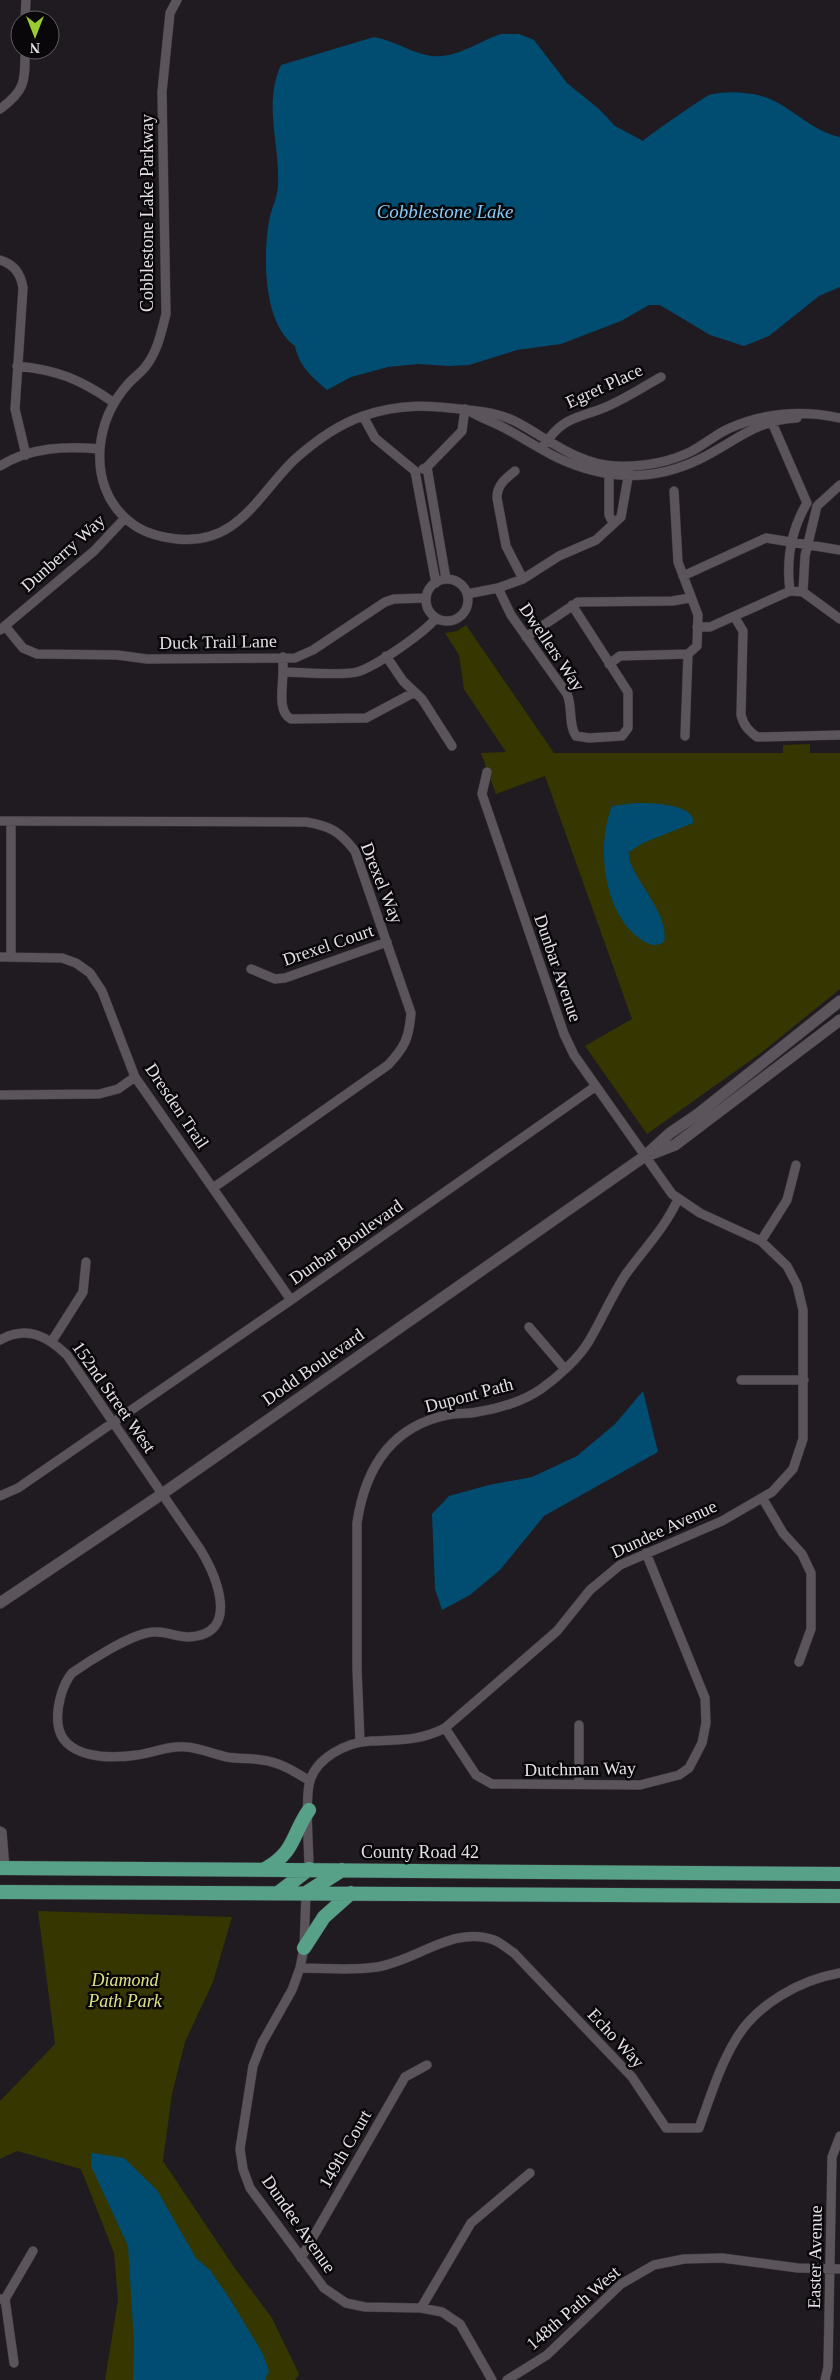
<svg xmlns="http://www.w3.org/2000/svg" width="840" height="2380" font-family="Georgia,serif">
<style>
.green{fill:#353600}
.water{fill:#004d71}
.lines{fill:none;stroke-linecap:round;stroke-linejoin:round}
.minor-casing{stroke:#3a363a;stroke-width:10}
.tertiary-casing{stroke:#3a363a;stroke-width:12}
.trunk-casing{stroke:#3a363a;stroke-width:15}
.minor{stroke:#5b545b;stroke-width:9}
.tertiary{stroke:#5b545b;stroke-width:11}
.trunk{stroke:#56a188;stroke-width:14}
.labels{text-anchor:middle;stroke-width:5;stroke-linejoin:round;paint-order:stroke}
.street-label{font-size:18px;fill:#e4e0e4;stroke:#090709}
.park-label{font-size:18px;font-style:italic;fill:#dee283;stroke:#090709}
.water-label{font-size:19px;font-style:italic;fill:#86ccf9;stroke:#090709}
</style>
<rect width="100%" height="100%" fill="#201b21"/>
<!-- green -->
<path class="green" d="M 466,625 L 554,753 L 783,753 L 783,745 L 810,744 L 810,753 L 840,753 L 840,989 L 761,1053 L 647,1134 L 585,1046 L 632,1019 L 545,776 L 496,794 L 481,753 L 506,752 L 464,689 L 459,655 L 445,633 L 457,631 Z
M 38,1911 L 232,1917 L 213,1982 L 185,2042 L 172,2094 L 163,2161 L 234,2267 L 272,2318 L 299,2374 L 295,2380 L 105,2380 L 118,2300 L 114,2253 L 81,2169 L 17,2151 L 0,2159 L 0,2101 L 55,2044 Z"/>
<!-- water -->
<path class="water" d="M 501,34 L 519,34 L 534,40 L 567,83 L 599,109 L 615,126 L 643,141 C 649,135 703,98 709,95 C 726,90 754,92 770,99 C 795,110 812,131 840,137 L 840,287 L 819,296 L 769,336 L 744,346 L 710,335 L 660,305 L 649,305 L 621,321 L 561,344 L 517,350 L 469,365 L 449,366 L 418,364 L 388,367 L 351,377 L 327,390 C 312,377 299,366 295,346 C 263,324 263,256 269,221 C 271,209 278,197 278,184 C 280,143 263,104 281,65 L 374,37 C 392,40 405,49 422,54 C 452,63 474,43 501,34 Z
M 635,803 C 648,803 696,803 693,823 L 643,843 L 629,852 C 625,872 671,912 664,942 C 655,948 647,944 639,938 C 603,912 596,845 612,806 Z
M 643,1391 L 658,1452 L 544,1516 L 500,1570 L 470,1595 L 442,1610 L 435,1589 L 432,1514 L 449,1496 L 489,1485 L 532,1477 L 577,1456 L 615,1424 Z
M 92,2153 L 124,2158 L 157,2190 L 196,2258 L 210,2270 L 230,2299 L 263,2354 L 269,2371 L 265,2380 L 133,2380 L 134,2343 L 128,2246 L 91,2166 Z"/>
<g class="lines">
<!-- minor casing -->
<g class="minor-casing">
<path id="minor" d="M 177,0 L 170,13 L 162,92 L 166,314 C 161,333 158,350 146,366 C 141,373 133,378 128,384 C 111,403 102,424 100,449 C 98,477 107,504 130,522 C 143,533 159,537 177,539 C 238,545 257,496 294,460 C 314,442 337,425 363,416 C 401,403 430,405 469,410 C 489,412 505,415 522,425 C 552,442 579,464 615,466 C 641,467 667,463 690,452 C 704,445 716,434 730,428 C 766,412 802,410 840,418
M 25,20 L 26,0
M 0,109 C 26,90 25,81 25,50
M 0,260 C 14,264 21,274 23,288 L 15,409 L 26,455
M 17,366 C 57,370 80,379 113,402
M 468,410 C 481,419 495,422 508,430 C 525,439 541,450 558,458 C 605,480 653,482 700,459 C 735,442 755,420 797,418
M 363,416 L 375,438 L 415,471 L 436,583
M 770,418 L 807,503
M 544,445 C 564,416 577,419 606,407 C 625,399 643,387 661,377
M 0,466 C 30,447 66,446 100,449
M 427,467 L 446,579
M 423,469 L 427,467 L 462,431 L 465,409
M 609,470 L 609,515 L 613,523
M 515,471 C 505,479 497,485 497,498 L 506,546 L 523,579
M 674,491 L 678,562 L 698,615 L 697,646 L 688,654 L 685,736
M 683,576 L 766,538 L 840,550
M426 600a21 21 0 1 1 42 0a21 21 0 1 1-42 0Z
M 498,588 L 511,615 L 567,694 C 573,707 568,725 576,736 L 589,738 L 622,736 L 628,728 L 628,692 L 572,605
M 790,591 C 786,560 791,530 807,503
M 803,592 L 805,556 L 817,506 L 840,485
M 467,594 L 498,588 L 523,579 L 559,556 L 596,540 L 621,517 L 629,472
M 734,616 L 743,631 L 741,715 C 744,726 748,730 757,737 L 840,735
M 5,626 L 23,648 L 37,654 L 117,655 L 147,659 L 295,658 L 313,650 L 385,602 L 394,599 L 426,598
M 697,627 L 710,627 L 790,591 L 803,592 L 840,619
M 0,630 L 94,551 L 125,518
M 526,637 L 578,602 L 672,601 L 690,598
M 386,656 L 403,681 L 422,699 L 452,746
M 283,657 L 283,672 C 300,672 343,676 357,672 C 375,667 424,633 436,618
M 609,664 L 620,656 L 688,654
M 283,672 C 283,686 277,712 291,719 L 366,718 L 413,693
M 0,821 L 306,822 C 331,826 340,832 355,851 L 411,1013 C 409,1038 405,1047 388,1065 L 213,1188
M 0,957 L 62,958 L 76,963 L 90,973 L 102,991 L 135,1077 L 291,1300
M 11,957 L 11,821
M 251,969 L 275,979 L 285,978 L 387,942
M 0,1095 L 99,1094 L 118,1089 L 135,1077
M 761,1241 L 787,1200 L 796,1165
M 529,1327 L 564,1368
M 0,1340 C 27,1325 47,1336 67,1355 L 200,1549 C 216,1575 242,1635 188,1637 C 174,1637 162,1629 147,1633 C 127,1637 89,1661 72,1673 C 62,1685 56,1708 58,1724 C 62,1759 110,1759 137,1755 C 154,1753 169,1745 186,1747 C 200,1748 213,1754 227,1757 C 239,1759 250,1758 262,1760 C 280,1762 295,1772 310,1781
M 52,1341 L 83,1292 L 86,1262
M 741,1380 L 804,1380
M 0,1496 L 18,1488 L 291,1300 L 596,1086
M 763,1499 L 783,1533 L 802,1554 L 811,1573 L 811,1629 L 799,1662
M 579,1725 L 579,1784
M 445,1728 L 476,1775 L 492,1784 L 640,1785 L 679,1775 L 689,1768 L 702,1743 L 706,1723 L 705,1698 L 646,1553
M 360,1742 L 357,1669 L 357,1523 C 365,1469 390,1427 447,1415 C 457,1413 467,1414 477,1412 C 498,1409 524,1401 541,1389 C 558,1377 579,1358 589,1341 C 602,1319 612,1295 626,1274 C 644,1249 665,1228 678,1199
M 0,1831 L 2,1832 L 5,1868
M 309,1869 C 309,1846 305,1806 309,1785 C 314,1758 347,1742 371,1741 C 398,1740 420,1741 445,1728 L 557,1631 L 590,1590 L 620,1565 L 722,1521 L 772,1492 L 793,1469 L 803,1439 L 803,1310 L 797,1285 L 787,1266 L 761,1241 L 700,1213 L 672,1194 L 574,1055 L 564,1034 L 482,794 L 487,772
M 306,1893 L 304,1948 L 300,1968 L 292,1990 L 262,2043 L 253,2066 L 240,2149 L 243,2169 L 250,2188 L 324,2288 L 346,2303 L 365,2307 L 421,2308 L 442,2312 L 460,2324 L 492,2380
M 300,1968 C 324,1968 352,1971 377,1967 C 416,1961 454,1925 494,1940 C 501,1943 508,1949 514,1953 L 632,2077 L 666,2128 L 699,2128 C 710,2098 719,2067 736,2039 C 757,2004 800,1980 840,1973
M 301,2258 L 405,2077 L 427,2065
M 0,2299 L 5,2299 L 33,2251
M 5,2299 L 14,2363
M 421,2308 L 471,2223 L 530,2173
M 507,2380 L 547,2355 L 621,2284 L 654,2265 L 684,2259 L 722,2258 L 798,2268 L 840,2269
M 825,2380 L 828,2367 L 832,2157 L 840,2136"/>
</g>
<!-- tertiary casing -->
<g class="tertiary-casing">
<path id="tertiary" d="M 649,1155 L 675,1145 L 840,1020
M 0,1603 L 162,1494 L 645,1156 L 670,1133 L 698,1114 L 840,1001"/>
</g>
<!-- trunk casing -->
<g class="trunk-casing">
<path id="trunk" d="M 0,1868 L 840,1874
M 265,1869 C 296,1851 291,1836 309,1810
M 0,1892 L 840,1896
M 278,1893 L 309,1869
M 306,1893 L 342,1870
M 304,1948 L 324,1917 L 351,1893"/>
</g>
<!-- minor -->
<use href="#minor" class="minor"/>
<!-- tertiary -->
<use href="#tertiary" class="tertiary"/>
<!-- trunk -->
<use href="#trunk" class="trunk"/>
</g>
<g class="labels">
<!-- street labels -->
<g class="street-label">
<text transform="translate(147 213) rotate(-90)" y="6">Cobblestone Lake Parkway</text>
<text transform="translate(604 386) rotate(-25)" y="6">Egret Place</text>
<text transform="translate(63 553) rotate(-42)" y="6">Dunberry Way</text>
<text transform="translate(218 642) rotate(-1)" y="6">Duck Trail Lane</text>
<text transform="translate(552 647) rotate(56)" y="6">Dwellers Way</text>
<text transform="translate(382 883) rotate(68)" y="6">Drexel Way</text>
<text transform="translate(328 945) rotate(-19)" y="6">Drexel Court</text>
<text transform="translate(558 968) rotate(71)" y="6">Dunbar Avenue</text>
<text transform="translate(177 1106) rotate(56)" y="6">Dresden Trail</text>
<text transform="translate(346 1242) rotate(-35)" y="6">Dunbar Boulevard</text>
<text transform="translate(313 1367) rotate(-35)" y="6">Dodd Boulevard</text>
<text transform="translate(469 1395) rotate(-15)" y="6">Dupont Path</text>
<text transform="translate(114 1397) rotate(55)" y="6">152nd Street West</text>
<text transform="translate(664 1529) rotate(-25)" y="6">Dundee Avenue</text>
<text transform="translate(580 1769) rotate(-1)" y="6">Dutchman Way</text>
<text x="420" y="1858">County Road 42</text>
<text transform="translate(616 2038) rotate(47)" y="6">Echo Way</text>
<text transform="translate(345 2149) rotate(-60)" y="6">149th Court</text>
<text transform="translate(299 2224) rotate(55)" y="6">Dundee Avenue</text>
<text transform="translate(815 2257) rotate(-89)" y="6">Easter Avenue</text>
<text transform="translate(573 2308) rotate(-41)" y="6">148th Path West</text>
</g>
<!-- park labels -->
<g class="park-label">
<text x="125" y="1986">Diamond<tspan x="125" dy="21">Path Park</tspan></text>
</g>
<!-- water labels -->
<g class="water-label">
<text x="445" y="218">Cobblestone Lake</text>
</g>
</g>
<!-- north arrow -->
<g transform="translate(35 35) rotate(180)"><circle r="24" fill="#090709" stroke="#615e61"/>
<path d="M0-4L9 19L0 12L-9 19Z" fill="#9acb34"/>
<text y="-8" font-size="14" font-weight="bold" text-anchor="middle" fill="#e4e0e4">N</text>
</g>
</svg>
